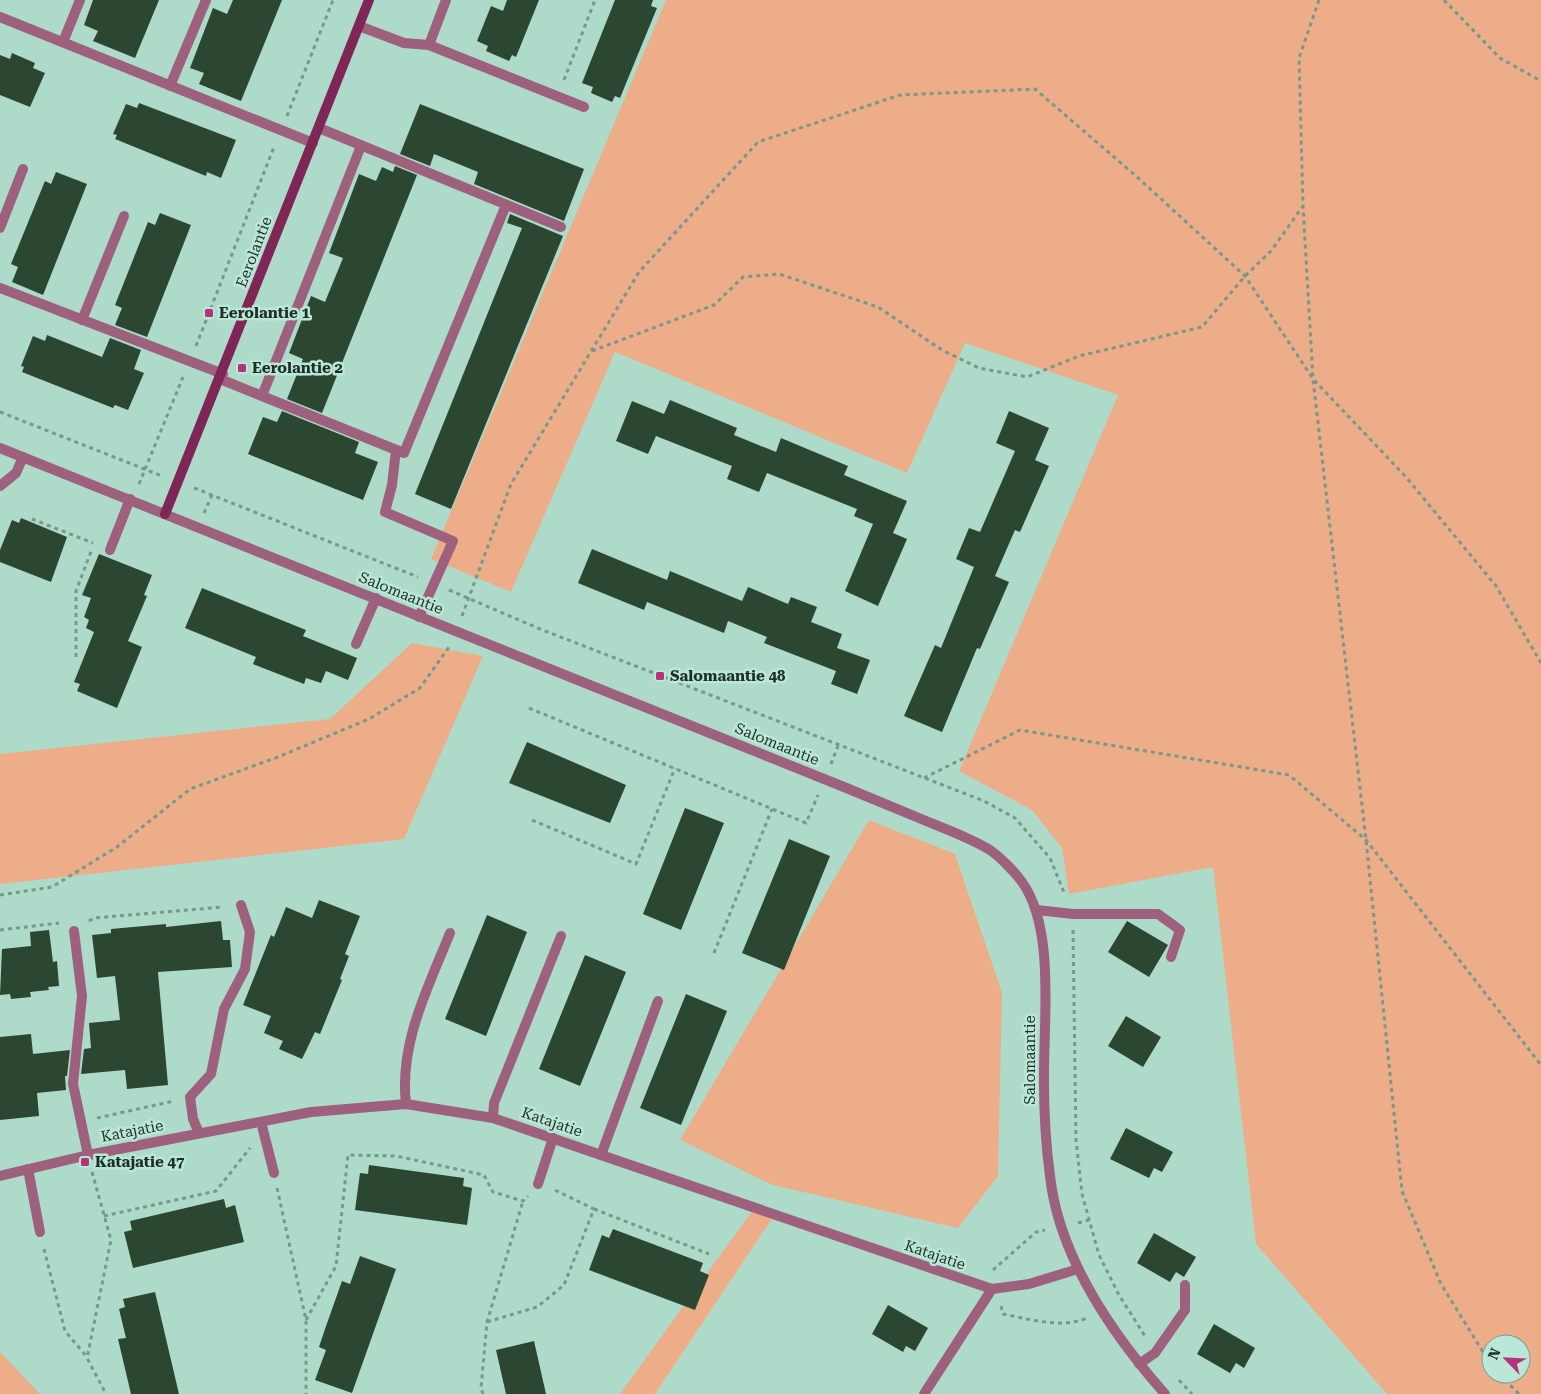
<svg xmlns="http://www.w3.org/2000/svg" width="1541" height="1394" font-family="'Roboto Serif',serif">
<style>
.green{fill:#edad89;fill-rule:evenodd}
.building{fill:#2b4731}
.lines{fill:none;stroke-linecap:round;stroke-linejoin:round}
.path{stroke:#77988c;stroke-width:3;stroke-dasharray:4 4;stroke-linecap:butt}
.lane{stroke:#9d607d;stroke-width:10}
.street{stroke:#9d607d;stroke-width:10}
.secondary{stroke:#7e2656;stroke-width:10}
.poi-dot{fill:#b5337c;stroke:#bbe7d7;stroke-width:2}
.labels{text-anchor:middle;stroke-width:5;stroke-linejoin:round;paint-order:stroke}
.street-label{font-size:15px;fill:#1e2f29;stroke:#bbe7d7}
.poi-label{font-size:15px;font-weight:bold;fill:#1e2f29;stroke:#bbe7d7;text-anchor:start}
</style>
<rect width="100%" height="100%" fill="#aedaca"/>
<!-- green -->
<path class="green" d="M 666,0 L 1541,0 L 1541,1394 L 1387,1394 L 1256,1244 L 1213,867 L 1069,894 L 1062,848 L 1032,810 L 959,771 L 1118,395 L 965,343 L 907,473 L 615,352 L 511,592 L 431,559 ZM 1491,1344 L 1521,1344 L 1521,1374 L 1491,1374 Z
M 412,643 L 483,656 L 404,839 L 0,884 L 0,754 L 330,719 Z
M 869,820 L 955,854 L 1002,993 L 998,1176 L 958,1228 L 773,1185 L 680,1140 Z
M 755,1207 L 775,1214 L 655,1394 L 620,1394 Z
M 0,1352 L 40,1394 L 0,1394 Z"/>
<!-- building -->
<path class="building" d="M 93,0 L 159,0 L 135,58 L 93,41 L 98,31 L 84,25 Z
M 233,0 L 282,0 L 241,101 L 199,84 L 204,73 L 190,68 L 213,8 L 227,14 Z
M 507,0 L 539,0 L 516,57 L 512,55 L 509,61 L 486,51 L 488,46 L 477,41 L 491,6 L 503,11 Z
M 615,0 L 653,0 L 651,6 L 657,8 L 620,98 L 615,96 L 612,102 L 591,93 L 593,87 L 582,83 Z
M 12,53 L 35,63 L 33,68 L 45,73 L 30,107 L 0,95 L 0,55 L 10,59 Z
M 139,103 L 236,140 L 221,178 L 207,172 L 206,176 L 115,139 L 117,135 L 113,134 L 126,104 L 137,108 Z
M 420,104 L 584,169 L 564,221 L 474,184 L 478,172 L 434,154 L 430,166 L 400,154 Z
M 395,166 L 417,175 L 322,413 L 287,399 L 303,359 L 289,353 L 311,296 L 325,302 L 343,258 L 329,253 L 359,174 L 376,181 L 382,167 L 393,172 Z
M 56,172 L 87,184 L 43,295 L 12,282 L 18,267 L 11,264 L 45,181 L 51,184 Z
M 160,213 L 191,225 L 147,337 L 115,325 L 122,308 L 115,305 L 148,222 L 155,225 Z
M 510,214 L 563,236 L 451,509 L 415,494 L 522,228 L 507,223 Z
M 47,335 L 102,357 L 110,338 L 141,350 L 134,369 L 144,373 L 128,410 L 115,405 L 113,408 L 22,372 L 24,367 L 21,366 L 33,336 L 45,341 Z
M 670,400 L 737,428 L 734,435 L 776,452 L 781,438 L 848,466 L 844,475 L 907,501 L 893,533 L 907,539 L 878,606 L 845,591 L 873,524 L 854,516 L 857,509 L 767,473 L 759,492 L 727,479 L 732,466 L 656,436 L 648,454 L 616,441 L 632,401 L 664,414 Z
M 282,411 L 359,442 L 355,453 L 378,462 L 363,500 L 248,454 L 263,417 L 277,422 Z
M 1009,411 L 1049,428 L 1035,460 L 1049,466 L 1020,532 L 1015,530 L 995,576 L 1009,582 L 980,649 L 977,648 L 942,732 L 904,716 L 935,645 L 941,648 L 974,567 L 956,559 L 969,528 L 980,532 L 1015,451 L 996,443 Z
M 21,518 L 67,537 L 51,582 L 0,562 L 0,550 L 12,520 L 19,523 Z
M 592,549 L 667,580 L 670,571 L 742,601 L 748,587 L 788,604 L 791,597 L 817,607 L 811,622 L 842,634 L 837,648 L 870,660 L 857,694 L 831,684 L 836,671 L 764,643 L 767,637 L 728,621 L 724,633 L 647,602 L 644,610 L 578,583 Z
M 99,554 L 152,575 L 144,595 L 147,596 L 128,641 L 142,647 L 117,708 L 77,691 L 80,684 L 74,682 L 94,632 L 86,628 L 89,620 L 84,617 L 91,598 L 82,595 Z
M 202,588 L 306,630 L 303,636 L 357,658 L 348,680 L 326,671 L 321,683 L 306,678 L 304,684 L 253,664 L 256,657 L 185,628 Z
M 527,742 L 626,785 L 610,823 L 509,783 Z
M 685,808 L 724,823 L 681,930 L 643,914 Z
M 789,839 L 830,856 L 784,970 L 742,953 Z
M 319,900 L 360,916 L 345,954 L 349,956 L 340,979 L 342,980 L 320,1034 L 315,1032 L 302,1059 L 279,1049 L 283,1041 L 264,1033 L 271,1016 L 243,1005 L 271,935 L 274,937 L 286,907 L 312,918 Z
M 487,915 L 527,932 L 486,1036 L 445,1019 Z
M 221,921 L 223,940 L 230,940 L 232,967 L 158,972 L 168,1085 L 127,1089 L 125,1070 L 81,1074 L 84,1049 L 91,1048 L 89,1023 L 120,1020 L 115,976 L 97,978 L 92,935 L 111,933 L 111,929 L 166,924 L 166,927 Z
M 1127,921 L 1168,945 L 1149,977 L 1108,952 Z
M 49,930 L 53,962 L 57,961 L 59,986 L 48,987 L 49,990 L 30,992 L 31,997 L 11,999 L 10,994 L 0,995 L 2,949 L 31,946 L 30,932 Z
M 585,955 L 626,972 L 580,1086 L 539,1069 Z
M 686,994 L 727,1011 L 681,1125 L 640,1108 Z
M 1126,1016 L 1161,1037 L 1143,1067 L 1108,1046 Z
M 31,1034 L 33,1054 L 70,1050 L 67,1076 L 65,1076 L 66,1090 L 37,1093 L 39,1116 L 0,1120 L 0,1037 Z
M 1126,1128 L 1173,1152 L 1162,1172 L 1154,1168 L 1149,1178 L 1110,1159 Z
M 369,1165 L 464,1178 L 463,1186 L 472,1188 L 467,1225 L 355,1210 L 360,1173 L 368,1174 Z
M 224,1199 L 226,1208 L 235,1205 L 244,1242 L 133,1268 L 124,1232 L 132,1230 L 130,1221 Z
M 613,1229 L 703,1263 L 700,1271 L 709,1275 L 695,1310 L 589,1270 L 602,1235 L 609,1238 Z
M 1154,1233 L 1196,1257 L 1184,1277 L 1176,1272 L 1170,1282 L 1137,1263 Z
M 360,1256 L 396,1269 L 352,1393 L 315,1380 L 326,1350 L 319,1347 L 325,1329 L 342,1281 L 350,1284 Z
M 155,1292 L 179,1394 L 131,1394 L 118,1339 L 126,1338 L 119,1309 L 125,1307 L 123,1299 Z
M 888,1305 L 928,1328 L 915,1351 L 906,1346 L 903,1352 L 872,1334 Z
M 1214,1324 L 1255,1348 L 1244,1368 L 1236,1363 L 1230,1373 L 1197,1354 Z
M 534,1341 L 546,1394 L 506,1394 L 496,1350 Z"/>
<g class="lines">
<!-- path -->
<path class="path" d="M 1319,0 L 1299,58 L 1303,206 L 1313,379 L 1366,840 L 1402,1191 L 1441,1284 L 1491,1365
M 1444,0 L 1500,58 L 1541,81
M 564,80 L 595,0
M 287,116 L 333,0
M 196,346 L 274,147
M 592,351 L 714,305 L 743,277 L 779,274 L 878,307 L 942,350 L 979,368 L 1027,377 L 1079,356 L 1202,327 L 1245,276 L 1271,251 L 1303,206
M 0,412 L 162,476
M 139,484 L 183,377
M 194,488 L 418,577
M 204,513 L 212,495
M 32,519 L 93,543
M 449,590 L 540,629 L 984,801 L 1015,818 L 1050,858 L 1065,895
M 462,616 L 511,484 L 639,272 L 758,142 L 900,95 L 1035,89 L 1136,176 L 1245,276 L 1313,379 L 1406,477 L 1496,586 L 1541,663
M 76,657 L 76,591 L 92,549
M 529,708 L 806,823 L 818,795
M 831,764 L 838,746
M 924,778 L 1020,730 L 1289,775 L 1366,840 L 1541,1065
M 532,820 L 636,864 L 675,768
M 0,895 L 52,887 L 117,847 L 190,789 L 278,757 L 369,719 L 420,688 L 449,647
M 89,921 L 94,918 L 223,907
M 0,930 L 59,923
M 1073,930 L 1076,1140 L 1082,1194 L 1099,1255 L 1119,1295 L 1145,1336
M 714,953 L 772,809
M 97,1118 L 174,1101
M 92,1172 L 111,1240 L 87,1358 L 106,1394
M 277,1188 L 306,1320 L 306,1394
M 594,1209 L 709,1254
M 104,1216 L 216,1191 L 250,1148
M 1078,1223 L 1089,1220
M 44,1249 L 65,1331 L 87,1357
M 993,1270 L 1036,1232 L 1045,1230
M 1001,1306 L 1003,1314 C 1029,1319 1061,1329 1087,1318
M 306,1320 L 336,1266 L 348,1155 L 396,1156 L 484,1175 L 493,1192 L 523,1201 L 528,1196
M 487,1322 L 537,1307 L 564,1285 L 594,1209 L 553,1189
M 1499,1374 L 1519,1394
M 1179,1380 L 1192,1394
M 483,1394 L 481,1388 L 487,1322 L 523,1201"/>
<!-- lane -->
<path class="lane" d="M 0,17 L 313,143
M 359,26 L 404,43 L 429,45 L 584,107
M 63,42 L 80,0
M 429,45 L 446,0
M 170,86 L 206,0
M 319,128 L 561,227
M 361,146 L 262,396 L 404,453 L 506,205
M 0,228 L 23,169
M 0,288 L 223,374
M 82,320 L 124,216
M 220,379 L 262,396
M 396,450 L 392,485 L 385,512 L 453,541 L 419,617
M 0,486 L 16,473 L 23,457
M 110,550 L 130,499
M 356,644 L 376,598
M 1037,910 L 1073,914 L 1158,914 L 1180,930 L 1171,957
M 74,931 L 82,996 L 73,1084 L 88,1155
M 406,1104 C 399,1043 428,988 450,933
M 493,1118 L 494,1103 L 561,936
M 261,1122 L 274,1173
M 199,1133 L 193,1119 L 190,1097 L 211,1074 L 224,1009 L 245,969 L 250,932 L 241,905
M 601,1155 L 658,1001
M 28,1169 L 40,1232
M 538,1184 L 553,1138
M 1139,1364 L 1155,1353 L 1185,1310 L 1185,1285"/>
<!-- street -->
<path class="street" d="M 0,448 L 844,787 C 873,799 902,811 931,823 C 951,831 972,839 990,850 C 1000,857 1015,872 1022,882 C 1056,929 1043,1025 1044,1082 C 1044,1113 1046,1146 1050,1176 C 1059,1257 1113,1335 1165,1394
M 0,1176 L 88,1155 L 311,1112 L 406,1104 L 493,1118 L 992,1289 L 1029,1284 L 1078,1269
M 924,1394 L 992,1289"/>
<!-- secondary -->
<path class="secondary" d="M 165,514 L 369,0"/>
</g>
<!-- markers -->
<g class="poi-dot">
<rect x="204" y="308" width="10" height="10" rx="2.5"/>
<rect x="237" y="363" width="10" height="10" rx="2.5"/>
<rect x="655" y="671" width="10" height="10" rx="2.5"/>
<rect x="80" y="1157" width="10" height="10" rx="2.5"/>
</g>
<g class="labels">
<!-- street labels -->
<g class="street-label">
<text transform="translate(254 252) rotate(-69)" y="5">Eerolantie</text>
<text transform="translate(401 593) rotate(22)" y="5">Salomaantie</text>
<text transform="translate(777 744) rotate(22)" y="5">Salomaantie</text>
<text transform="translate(1030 1060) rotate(-90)" y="5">Salomaantie</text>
<text transform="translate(552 1122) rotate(19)" y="5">Katajatie</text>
<text transform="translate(132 1131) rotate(-11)" y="5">Katajatie</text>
<text transform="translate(935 1255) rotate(19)" y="5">Katajatie</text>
</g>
<!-- poi labels -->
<g class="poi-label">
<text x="219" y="318">Eerolantie 1</text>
<text x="252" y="373">Eerolantie 2</text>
<text x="670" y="681">Salomaantie 48</text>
<text x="95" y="1167">Katajatie 47</text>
</g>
</g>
<!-- north arrow -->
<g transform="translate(1506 1359) rotate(294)"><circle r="24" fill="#bbe7d7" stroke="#7c9d91"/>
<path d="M0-4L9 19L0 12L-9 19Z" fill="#b5337c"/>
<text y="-8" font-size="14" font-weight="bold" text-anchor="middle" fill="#1e2f29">N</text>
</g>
</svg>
